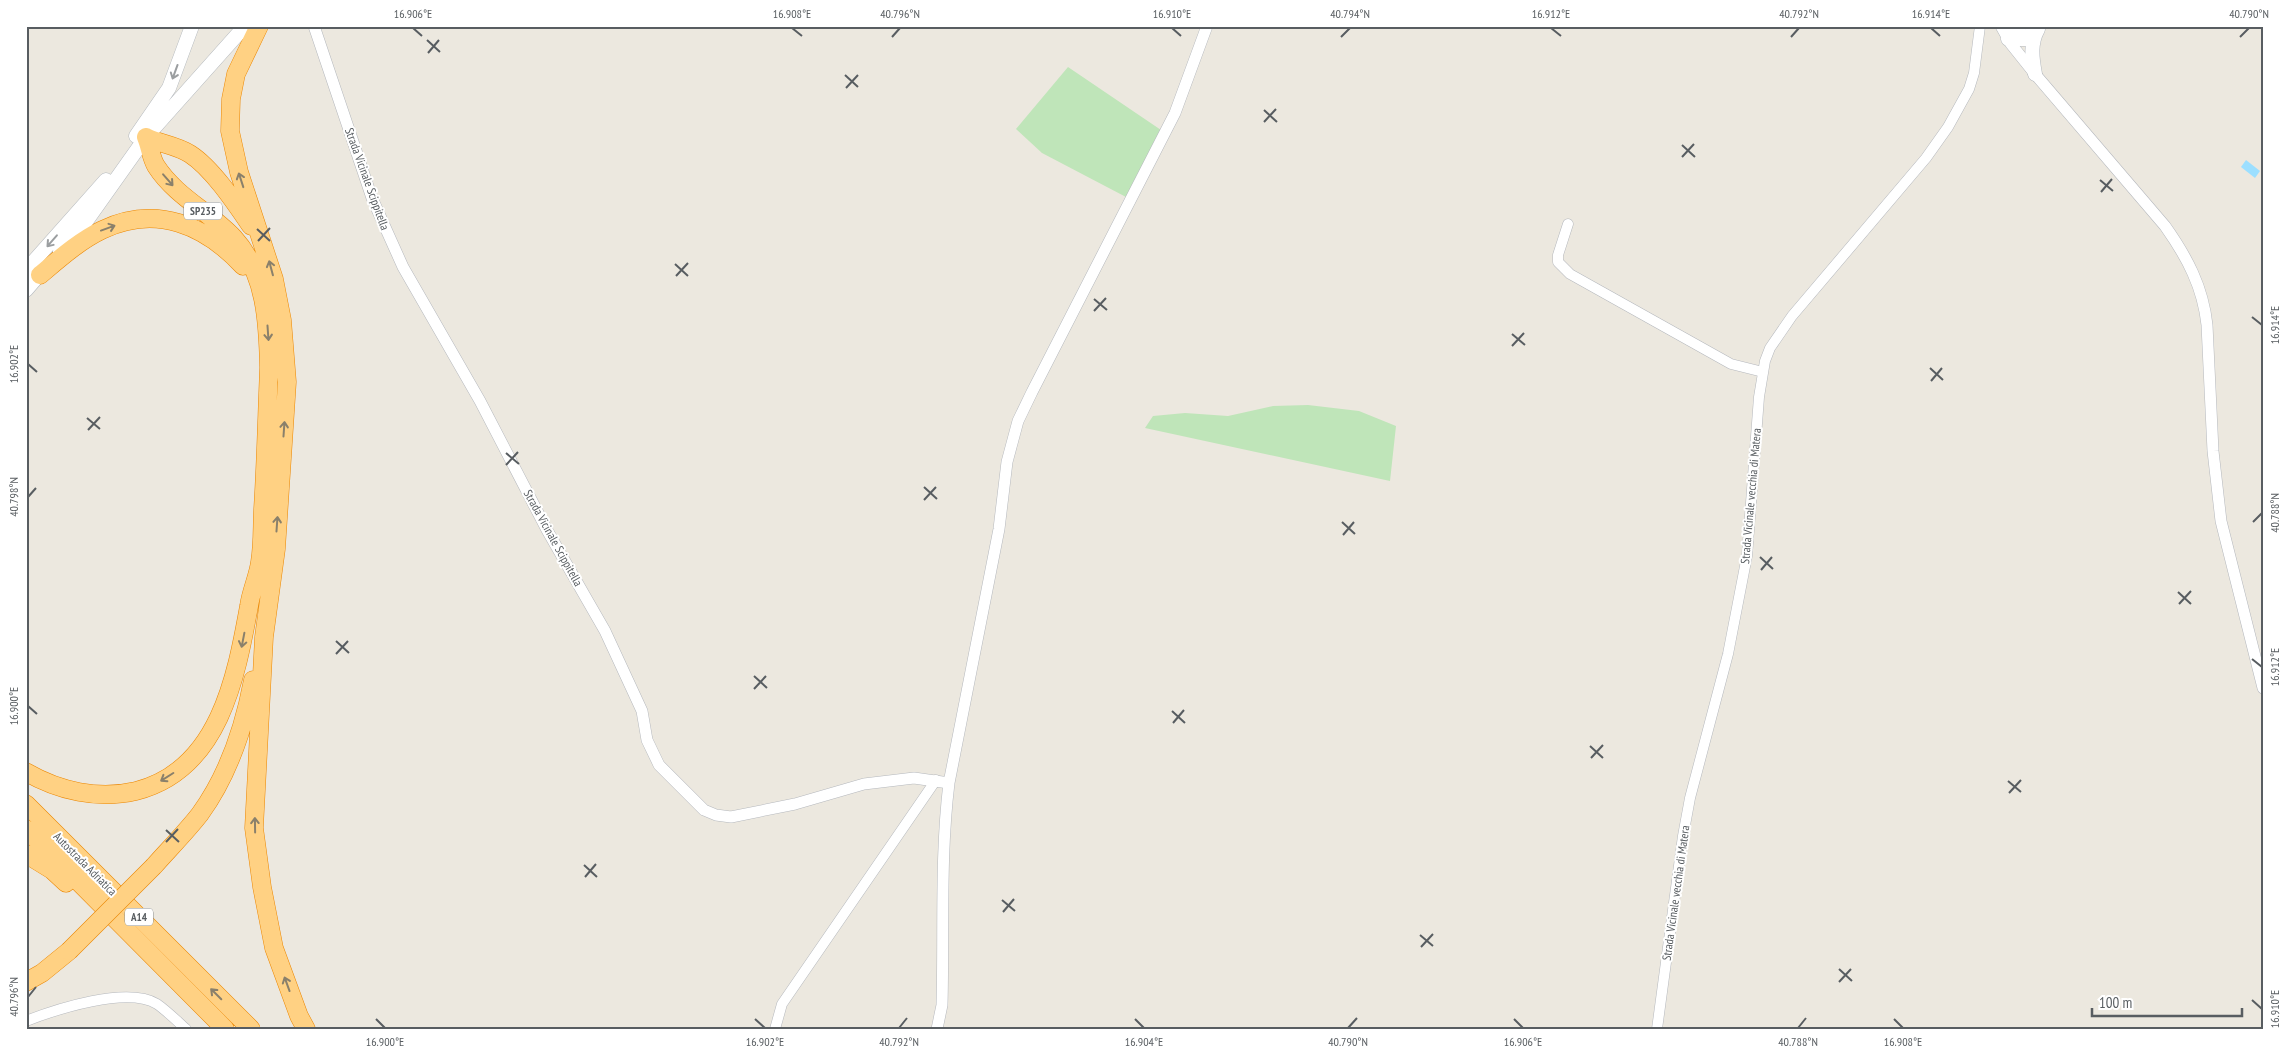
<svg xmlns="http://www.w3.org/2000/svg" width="2289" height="1055" font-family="'PT Sans Narrow',sans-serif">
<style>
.green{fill:#bfe5b9}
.water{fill:#9cdfff}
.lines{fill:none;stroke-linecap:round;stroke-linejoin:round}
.minor-casing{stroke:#b5b8bd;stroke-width:11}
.tertiary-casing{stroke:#b5b8bd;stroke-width:12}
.secondary-casing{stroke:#b3b8bd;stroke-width:15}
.motorway-casing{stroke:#eb8600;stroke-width:19}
.minor{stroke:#fff;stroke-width:10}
.tertiary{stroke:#fff;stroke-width:11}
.secondary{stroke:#fff;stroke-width:14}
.motorway{stroke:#ffd183;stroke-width:18}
.motorway-bridge-casing{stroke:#eb8600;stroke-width:19;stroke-linecap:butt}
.motorway-bridge{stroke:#ffd183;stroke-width:18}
.oneway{stroke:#9b9ea0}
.oneway2{stroke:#8a806b}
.ticks{fill:none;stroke:#585d61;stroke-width:2}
.labels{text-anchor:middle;stroke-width:4;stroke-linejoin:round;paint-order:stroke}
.shield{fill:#fff;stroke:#8a8e90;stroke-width:1}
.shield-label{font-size:11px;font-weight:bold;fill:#585d61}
.street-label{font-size:12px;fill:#585d61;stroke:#fff}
.neatline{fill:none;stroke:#585d61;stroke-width:2}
.ticks-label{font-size:12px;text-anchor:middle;fill:#585d61}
</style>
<rect width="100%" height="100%" fill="#ece8df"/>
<!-- green -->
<path class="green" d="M 1068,67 L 1161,130 L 1126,197 L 1042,153 L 1016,129 Z
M 1308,405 L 1359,411 L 1396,426 L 1390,481 L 1145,428 L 1153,416 L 1185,413 L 1228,416 L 1273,406 Z"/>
<!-- water -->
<path class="water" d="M 2246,160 L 2260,171 L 2255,178 L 2241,167 Z"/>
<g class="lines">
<!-- minor casing -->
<g class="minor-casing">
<path id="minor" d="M 1568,224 L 1558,255 L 1558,262 L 1570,274 L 1731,364 L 1763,372
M 26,1021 C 57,1009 127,986 157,1004 C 167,1011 177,1021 186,1029
M 775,1029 L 782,1004 L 936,780
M 1657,1029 L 1683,836 L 1690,798 L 1728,654 L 1747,556 L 1759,397 L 1765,361 L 1770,348 L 1792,316 L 1926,158 L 1948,127 L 1969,89 L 1974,73 L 1980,26"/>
</g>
<!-- tertiary casing -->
<g class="tertiary-casing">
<path id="tertiary" d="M 314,26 L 372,198 L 403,267 L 480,401 L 547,530 L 605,631 L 642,711 L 647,740 L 659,765 L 704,810 L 716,815 L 731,817 L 795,804 L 864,784 L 914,778 L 949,783
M 2001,26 L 2011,44 L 2035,74 L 2165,226 C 2187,257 2203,287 2207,325 L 2213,451 L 2221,521 L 2263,688
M 937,1029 L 942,1005 C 944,931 940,857 949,783 L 999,529 L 1007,462 L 1018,421 L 1032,392 L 1175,113 L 1207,26"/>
</g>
<!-- secondary casing -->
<g class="secondary-casing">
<path id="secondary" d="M 2019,26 L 2008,39 L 2025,39 L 2039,26
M 2035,74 C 2032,58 2030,43 2038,29
M 136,136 L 169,88 L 192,26
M 60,252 L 85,223 L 146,137 L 245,26
M 26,270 L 106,180
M 26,290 L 45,268"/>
</g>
<!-- motorway casing -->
<g class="motorway-casing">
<path id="motorway" d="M 259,26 L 236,74 L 231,99 L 230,131 L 239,172 L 274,279 L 282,320 L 287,382 L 276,549 L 264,637 L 254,828 L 262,887 L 274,948 L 299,1016 L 306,1029
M 146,137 C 160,144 176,145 190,154 C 212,168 236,204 251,226
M 40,275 C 59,259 79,241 102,230 C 156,204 205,225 243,266
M 26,772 C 59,791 98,800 136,791 C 219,770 236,678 249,606 C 251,591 258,577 260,562 C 263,544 262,526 263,509 C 266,462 267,415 269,368 C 268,323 266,273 234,238 C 210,212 176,197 156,166 C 151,158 150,146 146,137
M 26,804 L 251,1029
M 26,829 L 225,1029
M 26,854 L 52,870 L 66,883
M 154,866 C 169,849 186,832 200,814 C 229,774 244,728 253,680
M 26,982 L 42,973 L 69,951"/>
</g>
<!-- minor -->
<use href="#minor" class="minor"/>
<!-- tertiary -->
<use href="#tertiary" class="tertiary"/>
<!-- secondary -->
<use href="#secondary" class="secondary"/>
<!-- motorway -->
<use href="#motorway" class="motorway"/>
<!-- motorway-bridge casing -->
<g class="motorway-bridge-casing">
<path id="motorway-bridge" d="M 69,951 L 154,866"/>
</g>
<!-- motorway-bridge -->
<use href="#motorway-bridge" class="motorway-bridge"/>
</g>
<!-- one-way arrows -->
<defs><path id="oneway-shaft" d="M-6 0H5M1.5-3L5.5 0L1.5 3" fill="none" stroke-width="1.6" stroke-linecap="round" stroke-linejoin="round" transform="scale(1.25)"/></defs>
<g class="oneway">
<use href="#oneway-shaft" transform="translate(175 72) rotate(110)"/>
<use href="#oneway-shaft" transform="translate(52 241) rotate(131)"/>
</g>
<g class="oneway2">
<use href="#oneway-shaft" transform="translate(168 180) rotate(49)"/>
<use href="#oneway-shaft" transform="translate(241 180) rotate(-108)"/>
<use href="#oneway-shaft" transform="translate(108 228) rotate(-20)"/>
<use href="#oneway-shaft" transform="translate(271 268) rotate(-105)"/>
<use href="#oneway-shaft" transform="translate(268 333) rotate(86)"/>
<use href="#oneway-shaft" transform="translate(284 429) rotate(-86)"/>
<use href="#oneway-shaft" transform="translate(277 524) rotate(-86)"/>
<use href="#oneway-shaft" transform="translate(243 640) rotate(101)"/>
<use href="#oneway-shaft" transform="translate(167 777) rotate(148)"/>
<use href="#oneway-shaft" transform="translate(255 825) rotate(-91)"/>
<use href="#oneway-shaft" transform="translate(287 984) rotate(-110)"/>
<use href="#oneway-shaft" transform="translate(216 994) rotate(-135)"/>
</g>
<!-- ticks -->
<path class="ticks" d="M 413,28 L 422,36M 792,28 L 802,36M 1172,28 L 1181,36M 1551,28 L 1561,36M 1931,28 L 1940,36M 892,37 L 900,28M 1341,37 L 1350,28M 1791,37 L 1799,28M 2240,37 L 2249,28M 427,40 L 440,52M 428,53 L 439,40M 845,75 L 858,87M 846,88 L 858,75M 1264,110 L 1277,122M 1264,122 L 1276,109M 1682,145 L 1695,157M 1682,157 L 1694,144M 2100,180 L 2113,191M 2101,192 L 2112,179M 257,229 L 270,241M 258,241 L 270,228M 675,264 L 688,276M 676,276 L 688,263M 1094,299 L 1107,310M 1094,311 L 1106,298M 2252,317 L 2262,325M 1512,334 L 1525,345M 1512,346 L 1524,333M 28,364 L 37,372M 1930,368 L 1943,380M 1931,381 L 1942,368M 87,418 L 100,429M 88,430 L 100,417M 506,453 L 519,464M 506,465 L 518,452M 924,487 L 937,499M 28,497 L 36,488M 924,500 L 936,487M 1342,522 L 1355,534M 2253,522 L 2262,513M 1343,535 L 1354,522M 1760,557 L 1773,569M 1761,570 L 1772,557M 2178,592 L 2191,604M 2179,604 L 2191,591M 336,641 L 349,653M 336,654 L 348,641M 2252,659 L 2262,667M 754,676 L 767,688M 754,689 L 766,676M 28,706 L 37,714M 1172,711 L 1185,723M 1173,723 L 1184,710M 1590,746 L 1603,758M 1591,758 L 1603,745M 2008,781 L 2021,792M 2009,793 L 2021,780M 166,830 L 179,842M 166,842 L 178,829M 584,865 L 597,877M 585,877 L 596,864M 1002,900 L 1015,911M 1003,912 L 1014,899M 1420,935 L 1433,946M 1421,947 L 1433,934M 1839,969 L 1852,981M 1839,982 L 1851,969M 28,997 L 36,987M 2252,1000 L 2262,1009M 376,1019 L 385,1028M 755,1019 L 765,1028M 1135,1019 L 1144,1028M 1514,1019 L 1523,1028M 1894,1019 L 1903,1028M 899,1028 L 907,1018M 1348,1028 L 1357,1018M 1798,1028 L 1806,1018"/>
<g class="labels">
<!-- shield labels -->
<g class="shield">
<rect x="184" y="202.5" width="38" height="17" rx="4"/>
<rect x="125" y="908.5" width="28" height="17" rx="4"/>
</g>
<g class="shield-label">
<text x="203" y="215">SP235</text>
<text x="139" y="921">A14</text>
</g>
<!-- street labels -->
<g class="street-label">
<text transform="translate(367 179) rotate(70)" y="4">Strada Vicinale Scippitella</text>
<text transform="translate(1751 496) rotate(-85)" y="4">Strada Vicinale vecchia di Matera</text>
<text transform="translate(553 538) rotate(61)" y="4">Strada Vicinale Scippitella</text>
<text transform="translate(85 864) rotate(45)" y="4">Autostrada Adriatica</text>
<text transform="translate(1676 893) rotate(-82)" y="4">Strada Vicinale vecchia di Matera</text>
</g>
</g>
<!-- border -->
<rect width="2289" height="1055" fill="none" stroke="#ffffff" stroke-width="55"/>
<!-- scale -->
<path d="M2092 1008v8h150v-8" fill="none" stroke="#585d61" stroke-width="2.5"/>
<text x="2099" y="1008" font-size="15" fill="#585d61" stroke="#ffffff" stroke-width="4" paint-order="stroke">100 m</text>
<rect x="28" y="28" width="2234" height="1000" class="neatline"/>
<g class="ticks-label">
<text x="413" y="18">16.906°E</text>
<text x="792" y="18">16.908°E</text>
<text x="900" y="18">40.796°N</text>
<text x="1172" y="18">16.910°E</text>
<text x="1350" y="18">40.794°N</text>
<text x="1551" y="18">16.912°E</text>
<text x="1799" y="18">40.792°N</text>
<text x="1931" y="18">16.914°E</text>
<text x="2249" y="18">40.790°N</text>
<text transform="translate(2275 325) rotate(-90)" y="4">16.914°E</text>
<text transform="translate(14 364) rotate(-90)" y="4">16.902°E</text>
<text transform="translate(14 497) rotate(-90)" y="4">40.798°N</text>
<text transform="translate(2275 513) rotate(-90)" y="4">40.788°N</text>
<text transform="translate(2275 667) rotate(-90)" y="4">16.912°E</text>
<text transform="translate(14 706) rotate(-90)" y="4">16.900°E</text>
<text transform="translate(14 997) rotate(-90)" y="4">40.796°N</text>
<text transform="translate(2275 1009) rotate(-90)" y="4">16.910°E</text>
<text x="385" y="1046">16.900°E</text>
<text x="765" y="1046">16.902°E</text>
<text x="899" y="1046">40.792°N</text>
<text x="1144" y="1046">16.904°E</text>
<text x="1348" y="1046">40.790°N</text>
<text x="1523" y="1046">16.906°E</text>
<text x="1798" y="1046">40.788°N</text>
<text x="1903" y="1046">16.908°E</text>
</g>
</svg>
